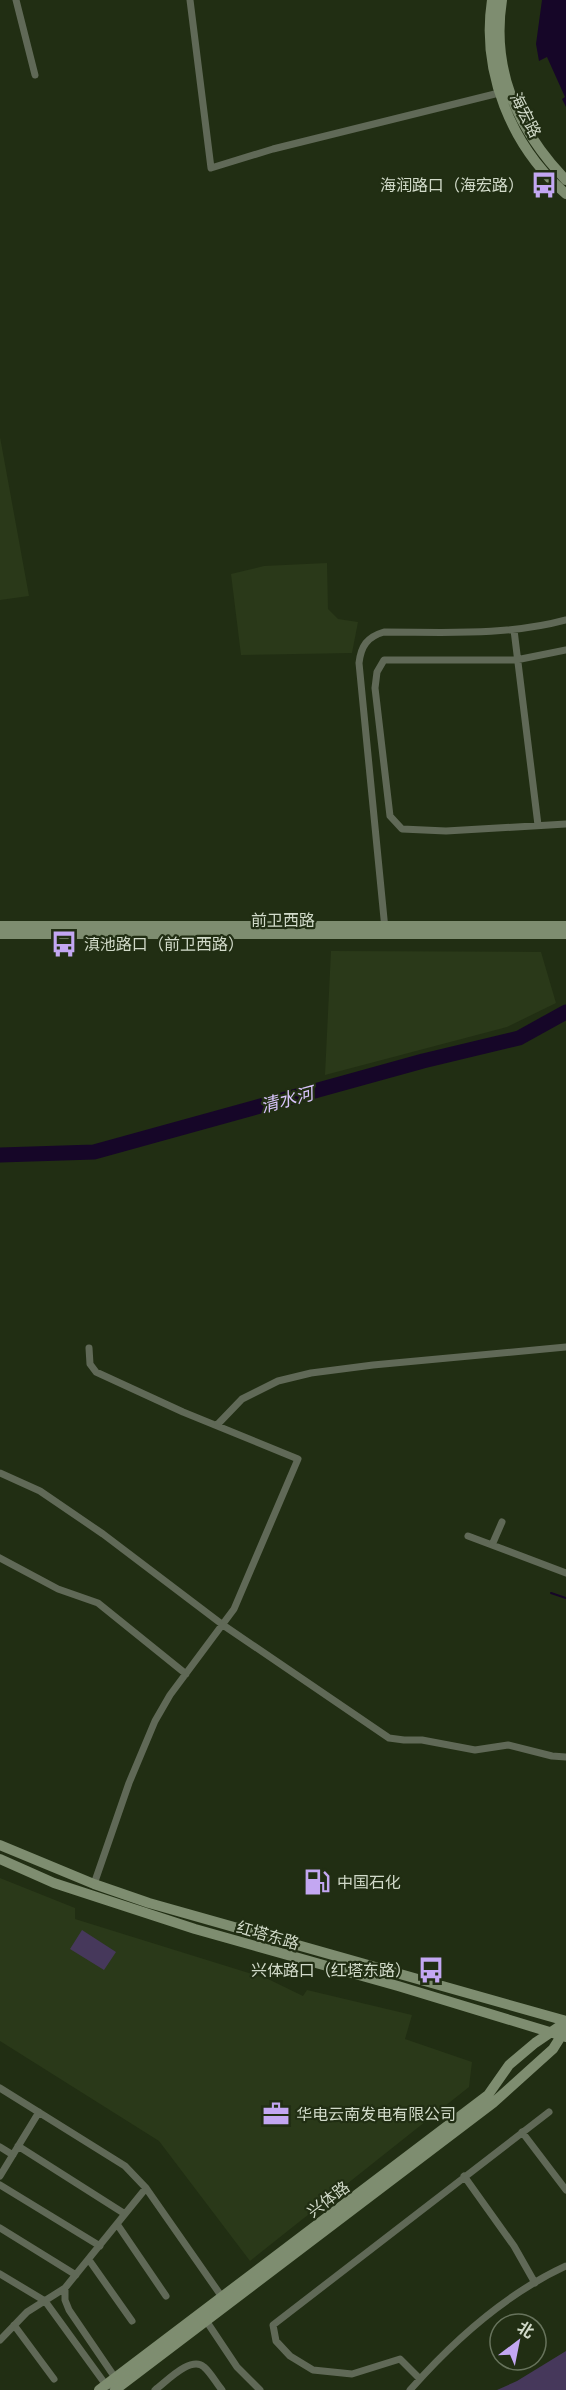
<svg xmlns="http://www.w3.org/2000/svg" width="566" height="2390" font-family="Figtree,'Noto Sans SC',sans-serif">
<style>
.built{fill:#2a3919}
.green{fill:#46385b}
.water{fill:#160628}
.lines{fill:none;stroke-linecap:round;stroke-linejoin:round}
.stream{stroke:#160628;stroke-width:2}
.river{stroke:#160628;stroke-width:15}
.street{stroke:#606957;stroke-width:7}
.secondary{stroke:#7e8d70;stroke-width:10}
.labels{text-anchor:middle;stroke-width:4.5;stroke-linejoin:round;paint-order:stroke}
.street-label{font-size:16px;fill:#d1dac9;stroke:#212e13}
.poi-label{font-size:16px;fill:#d1dac9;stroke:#212e13;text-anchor:start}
.water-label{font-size:18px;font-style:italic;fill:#d7c3fa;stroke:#212e13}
</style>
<rect width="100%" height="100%" fill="#212e13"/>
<!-- built -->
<path class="built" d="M 0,437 L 29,596 L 0,600 Z
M 327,563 L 328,609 L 338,619 L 358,622 L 352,653 L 241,655 L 231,574 L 264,566 Z
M 331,951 L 541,952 L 556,1003 L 507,1027 L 325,1075 Z
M 0,1878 L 75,1908 L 75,1919 L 268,1979 L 303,1996 L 307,1990 L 412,2015 L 405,2039 L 472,2062 L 469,2087 L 250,2261 L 159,2141 L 0,2041 Z"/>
<!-- green -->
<path class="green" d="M 82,1930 L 116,1952 L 104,1970 L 70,1949 Z
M 566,2351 L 566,2390 L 497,2390 L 517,2381 Z"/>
<!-- water -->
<path class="water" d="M 542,0 L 566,0 L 566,107 L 562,99 L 565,97 L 547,57 L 539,61 L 536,44 Z"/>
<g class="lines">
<!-- stream -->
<path class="stream" d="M 551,1593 L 566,1598"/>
<!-- river -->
<path class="river" d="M 0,1155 L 94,1152 L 423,1061 L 519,1038 L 566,1012"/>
<!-- street -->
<path class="street" d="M 16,0 L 35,75
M 190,0 L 211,168 L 273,149 L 503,92
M 514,630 L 538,825
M 566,650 L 516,660 L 384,660 L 377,672 L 375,688 L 390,816 L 402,829 L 446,831 L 566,824
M 385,929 L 359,663 C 361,646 367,637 384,632 C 445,632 507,636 566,620
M 89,1348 L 90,1364 L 96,1372 L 183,1412 L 298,1459 L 234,1609 L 170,1695 L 155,1721 L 129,1783 L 94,1884
M 217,1425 L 242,1399 L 278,1381 L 311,1373 L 373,1365 L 566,1347
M 0,1473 L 40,1491 L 103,1534 L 223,1625 L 389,1738 L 404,1740 L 422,1740 L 475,1750 L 508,1745 L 552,1756 L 566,1757
M 468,1536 L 566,1573
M 492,1545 L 502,1522
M 0,1558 L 58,1589 L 98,1603 L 186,1674
M 0,2088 L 125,2166 L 146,2188 L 222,2297
M 522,2132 L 566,2190
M 18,2146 L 125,2214
M 0,2147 L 13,2155
M 0,2176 L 39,2112
M 464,2176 L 514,2246 L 535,2283
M 0,2185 L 100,2246
M 117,2224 L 166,2296
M 0,2228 L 76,2275
M 89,2260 L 132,2321
M 0,2274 L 45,2301 L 106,2385 L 109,2386
M 65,2288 L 65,2300 L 69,2310 L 116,2379
M 205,2319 L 237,2367 L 260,2390
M 14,2325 L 54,2379
M 0,2340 L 27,2312 L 65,2288 L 146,2188
M 420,2379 L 400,2359 L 352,2374 L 313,2370 L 290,2356 L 276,2341 L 273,2325 L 549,2112
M 155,2390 C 166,2382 191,2355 204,2367 C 211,2373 216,2383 222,2390
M 410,2390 C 454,2340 505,2294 566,2266"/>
<!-- secondary -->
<path class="secondary" d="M 492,0 C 481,72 511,146 566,194
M 502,0 C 491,70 518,130 566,180
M 0,926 L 566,926
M 0,934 L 566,934
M 0,1845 L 94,1884 L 149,1903 L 566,2021
M 0,1859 L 54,1883 L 195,1929 L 398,1986 L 566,2037
M 99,2390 L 488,2095 L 509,2065 L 535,2043 L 566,2022
M 115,2390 L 493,2103 L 553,2049 L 565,2030"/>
</g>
<!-- icons -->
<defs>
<g id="bus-bare" transform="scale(2.07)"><path d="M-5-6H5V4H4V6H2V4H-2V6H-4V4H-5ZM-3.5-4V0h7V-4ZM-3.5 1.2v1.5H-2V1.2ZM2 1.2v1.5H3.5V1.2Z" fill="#c3a7f2" stroke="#212e13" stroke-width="2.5" paint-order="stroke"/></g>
<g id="fuel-bare" transform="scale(2.07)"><path d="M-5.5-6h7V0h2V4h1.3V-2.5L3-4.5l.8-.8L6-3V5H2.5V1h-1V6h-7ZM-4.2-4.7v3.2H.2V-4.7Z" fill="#c3a7f2" stroke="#212e13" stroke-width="2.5" paint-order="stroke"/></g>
<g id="office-bare" transform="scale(2.07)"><path d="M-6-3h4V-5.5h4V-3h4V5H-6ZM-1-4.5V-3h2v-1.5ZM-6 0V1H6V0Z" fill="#c3a7f2" stroke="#212e13" stroke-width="2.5" paint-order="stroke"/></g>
</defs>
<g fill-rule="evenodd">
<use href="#bus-bare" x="544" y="185"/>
<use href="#bus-bare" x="64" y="944"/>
<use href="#fuel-bare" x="317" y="1882"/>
<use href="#bus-bare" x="431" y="1970"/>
<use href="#office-bare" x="276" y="2114"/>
</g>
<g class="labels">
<!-- street labels -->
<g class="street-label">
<text transform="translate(526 115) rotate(63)" y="6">海宏路</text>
<text x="283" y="926">前卫西路</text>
<text transform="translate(268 1935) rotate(16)" y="6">红塔东路</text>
<text transform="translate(328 2199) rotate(-37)" y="6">兴体路</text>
</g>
<!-- poi labels -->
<g class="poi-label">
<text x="524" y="191" text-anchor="end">海润路口（海宏路）</text>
<text x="84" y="950">滇池路口（前卫西路）</text>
<text x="337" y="1888">中国石化</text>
<text x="411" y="1976" text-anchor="end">兴体路口（红塔东路）</text>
<text x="296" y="2120">华电云南发电有限公司</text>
</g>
<!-- water labels -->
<g class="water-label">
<text transform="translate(287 1100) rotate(-15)" y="6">清水河</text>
</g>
</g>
<!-- north arrow -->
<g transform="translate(518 2342) rotate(32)"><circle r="28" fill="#212e13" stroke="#67735c" stroke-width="1.5"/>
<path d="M0-4.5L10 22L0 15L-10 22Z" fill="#c3a7f2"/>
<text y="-9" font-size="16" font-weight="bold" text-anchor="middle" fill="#d1dac9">北</text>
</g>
</svg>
